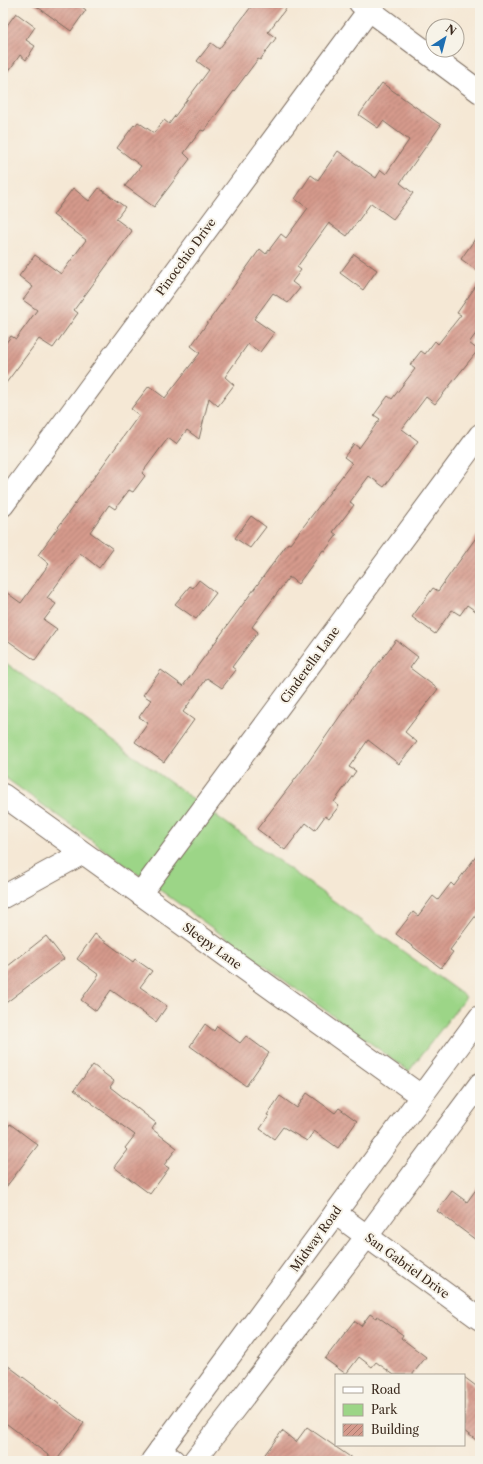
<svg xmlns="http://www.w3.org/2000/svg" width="483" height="1464" font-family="'Libre Caslon Text',serif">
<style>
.green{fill:#9cd587;stroke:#6c8052}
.building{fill:url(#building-hatch)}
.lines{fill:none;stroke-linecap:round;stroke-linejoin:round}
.minor-casing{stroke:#7c6c5e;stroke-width:24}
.major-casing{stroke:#7c6c5e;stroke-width:24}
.minor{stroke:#fff;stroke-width:22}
.major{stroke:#fff;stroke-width:22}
.labels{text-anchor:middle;stroke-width:4;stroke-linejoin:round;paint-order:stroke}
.street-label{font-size:12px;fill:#3b2a1e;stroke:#f7f3e8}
</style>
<defs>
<pattern id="building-hatch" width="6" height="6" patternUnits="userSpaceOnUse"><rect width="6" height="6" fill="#d59a8c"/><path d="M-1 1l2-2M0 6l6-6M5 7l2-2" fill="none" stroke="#ae7e72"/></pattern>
</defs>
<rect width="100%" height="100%" fill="#f7f3e8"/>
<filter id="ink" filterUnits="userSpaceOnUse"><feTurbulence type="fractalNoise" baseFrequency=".025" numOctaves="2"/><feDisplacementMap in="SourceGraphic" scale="8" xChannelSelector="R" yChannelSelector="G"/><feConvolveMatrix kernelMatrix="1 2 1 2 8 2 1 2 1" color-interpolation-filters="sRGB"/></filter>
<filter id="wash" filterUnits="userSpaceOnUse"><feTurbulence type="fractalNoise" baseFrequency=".012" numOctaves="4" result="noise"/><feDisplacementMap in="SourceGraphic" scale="16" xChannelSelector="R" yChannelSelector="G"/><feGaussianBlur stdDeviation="0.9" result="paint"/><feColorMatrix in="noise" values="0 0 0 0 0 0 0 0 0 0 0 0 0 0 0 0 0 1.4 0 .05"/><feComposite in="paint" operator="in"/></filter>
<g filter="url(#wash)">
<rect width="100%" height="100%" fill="#f5e8d5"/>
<!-- green -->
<path class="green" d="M 3,661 L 466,997 L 409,1071 L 3,776 Z"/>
<g id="blocks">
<!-- building -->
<path class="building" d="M 32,3 L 77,3 L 86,10 L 71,31 Z
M 254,3 L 290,3 L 268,32 L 276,38 L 260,60 L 258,59 L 204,131 L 201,130 L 184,153 L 190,159 L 154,207 L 125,186 L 141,166 L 117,148 L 134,125 L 135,126 L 138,122 L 154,133 L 164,120 L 169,124 L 209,70 L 197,61 L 211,43 L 219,49 Z
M 16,13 L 35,27 L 26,40 L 35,46 L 26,60 L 20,55 L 3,79 L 3,31 Z
M 382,83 L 441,125 L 400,183 L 413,193 L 393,219 L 371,203 L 347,236 L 329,223 L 297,267 L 301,270 L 292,282 L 300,288 L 288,303 L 273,293 L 254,319 L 274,333 L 260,352 L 248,344 L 225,377 L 234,385 L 218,406 L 209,398 L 199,439 L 187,430 L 176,444 L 168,438 L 142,473 L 145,476 L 133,492 L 129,490 L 115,509 L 109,505 L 90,532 L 113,549 L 99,568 L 80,553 L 47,598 L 56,604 L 44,620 L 57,629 L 35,660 L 3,637 L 3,590 L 21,603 L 49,564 L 38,555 L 139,415 L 131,409 L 149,386 L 165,398 L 200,353 L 191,346 L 260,249 L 266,254 L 281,234 L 286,238 L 308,208 L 295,199 L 311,175 L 318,180 L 338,151 L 376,178 L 381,170 L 386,174 L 409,140 L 383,121 L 378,128 L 359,115 Z
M 73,188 L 89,201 L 99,188 L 125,207 L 116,219 L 132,231 L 74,310 L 78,313 L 53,348 L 39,339 L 3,387 L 3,347 L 11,336 L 16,339 L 37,310 L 23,300 L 33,287 L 19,276 L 35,255 L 61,274 L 86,240 L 53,215 Z
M 480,232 L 480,273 L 461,259 Z
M 354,254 L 377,270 L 363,290 L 340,273 Z
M 480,280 L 480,328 L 469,343 L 478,350 L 435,404 L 426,397 L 402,429 L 418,441 L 384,487 L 369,476 L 350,502 L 354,505 L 333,532 L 337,535 L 325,551 L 323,550 L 298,584 L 289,577 L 252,627 L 258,632 L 232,667 L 236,670 L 222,688 L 207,678 L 183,712 L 194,720 L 164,762 L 135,742 L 148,723 L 139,717 L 151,700 L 143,695 L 161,670 L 183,686 L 288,543 L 290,544 L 352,463 L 344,457 L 354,444 L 359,448 L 380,419 L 374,415 L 388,396 L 392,399 L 415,369 L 410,365 L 421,351 L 425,354 L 435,341 L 438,344 L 461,315 L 457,313 Z
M 251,516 L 266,527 L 250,548 L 235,538 Z
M 480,532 L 480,614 L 467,605 L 460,615 L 452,610 L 435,634 L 412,617 L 433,588 L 438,591 Z
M 199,580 L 216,593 L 196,619 L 175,604 L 190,586 L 193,588 Z
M 396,640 L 418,657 L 410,668 L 438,689 L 405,732 L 417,742 L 399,764 L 368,740 L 349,767 L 356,771 L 334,802 L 339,806 L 329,819 L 325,816 L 315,830 L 306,823 L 285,850 L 257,829 L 309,761 L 358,690 Z
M 480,851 L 480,910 L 450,950 L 453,952 L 441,968 L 396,934 L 413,912 L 418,916 L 433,896 L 438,900 L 451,883 L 454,886 Z
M 95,934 L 133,962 L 135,959 L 152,971 L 140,987 L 167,1006 L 156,1022 L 111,990 L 96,1011 L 81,1000 L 99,975 L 77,959 Z
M 46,936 L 64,959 L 3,1005 L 3,970 Z
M 205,1024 L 214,1031 L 217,1026 L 240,1043 L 246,1036 L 269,1053 L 246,1086 L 190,1046 Z
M 93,1065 L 114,1081 L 110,1087 L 156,1123 L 152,1129 L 177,1148 L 164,1165 L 169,1168 L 150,1194 L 114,1167 L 127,1150 L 125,1148 L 135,1135 L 74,1090 Z
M 307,1093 L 335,1113 L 339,1108 L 357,1121 L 338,1148 L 314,1131 L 307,1141 L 283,1127 L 274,1139 L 260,1129 L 269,1116 L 267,1115 L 280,1096 L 297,1108 Z
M 10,1124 L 38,1145 L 3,1191 L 3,1134 Z
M 480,1184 L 480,1243 L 437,1211 L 452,1191 L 467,1202 Z
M 370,1314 L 376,1318 L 377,1316 L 403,1335 L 401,1338 L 426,1357 L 412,1375 L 394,1375 L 376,1362 L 372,1367 L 359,1357 L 346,1374 L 325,1359 L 354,1321 L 361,1326 Z
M 3,1362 L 84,1423 L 56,1461 L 3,1421 Z
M 464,1377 L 480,1389 L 480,1443 L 464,1431 Z
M 307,1427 L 356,1461 L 260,1461 L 282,1431 L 296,1442 Z"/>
</g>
</g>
<g filter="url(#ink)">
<use href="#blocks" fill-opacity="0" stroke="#7c6c5e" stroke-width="1"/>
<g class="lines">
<!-- minor casing -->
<g class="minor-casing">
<path id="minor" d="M 360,3 L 480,92
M 3,505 L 369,10
M 3,795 L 421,1096
M 140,894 L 480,435
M 3,897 L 83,853
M 335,1213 L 480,1319
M 160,1450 L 174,1461"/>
</g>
<!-- major casing -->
<g class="major-casing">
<path id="major" d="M 152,1461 L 480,1017
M 194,1461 L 367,1236 L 480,1084"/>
</g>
<!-- minor -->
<use href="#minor" class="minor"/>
<!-- major -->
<use href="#major" class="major"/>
</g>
</g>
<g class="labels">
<!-- street labels -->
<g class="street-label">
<text transform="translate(186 257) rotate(-54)" y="4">Pinocchio Drive</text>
<text transform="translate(310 665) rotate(-54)" y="4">Cinderella Lane</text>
<text transform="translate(212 946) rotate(36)" y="4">Sleepy Lane</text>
<text transform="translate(316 1239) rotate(-54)" y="4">Midway Road</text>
<text transform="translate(407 1266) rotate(36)" y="4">San Gabriel Drive</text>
</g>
</g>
<!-- margin -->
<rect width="483" height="1464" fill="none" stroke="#f7f3e8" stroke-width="16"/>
<!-- legend -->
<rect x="335" y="1374" width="130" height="72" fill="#f7f3e8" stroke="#aca397"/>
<rect x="343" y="1387" width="20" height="6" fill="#ffffff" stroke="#aca397"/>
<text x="371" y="1394" font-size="12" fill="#3b2a1e">Road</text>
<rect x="343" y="1404" width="20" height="12" fill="#9cd587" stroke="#aca397"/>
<text x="371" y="1414" font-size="12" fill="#3b2a1e">Park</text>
<rect x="343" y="1424" width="20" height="12" fill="url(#building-hatch)" stroke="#aca397"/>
<text x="371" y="1434" font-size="12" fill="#3b2a1e">Building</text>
<!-- north arrow -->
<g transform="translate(445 38) rotate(36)"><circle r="19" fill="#f7f3e8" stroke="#aca397"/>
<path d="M0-3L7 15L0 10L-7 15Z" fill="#1f6fb2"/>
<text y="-6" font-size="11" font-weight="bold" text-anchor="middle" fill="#3b2a1e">N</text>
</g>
</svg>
